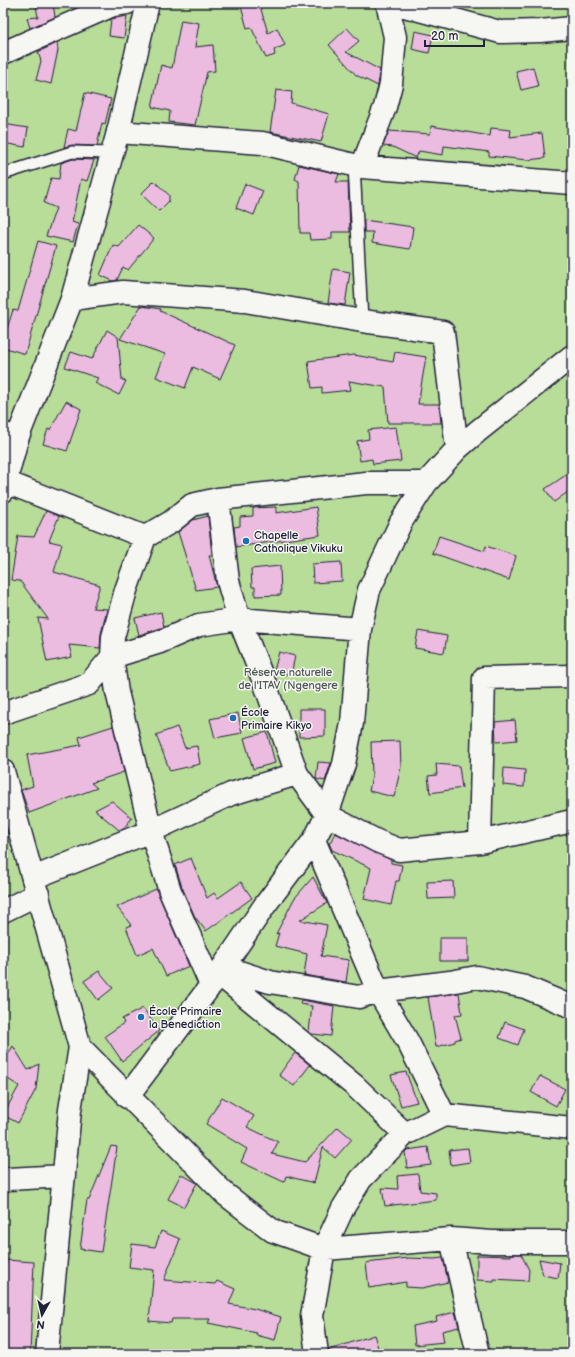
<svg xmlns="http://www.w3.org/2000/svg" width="575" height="1357" font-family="'Balsamiq Sans',sans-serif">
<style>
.green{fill:#b7dd98;stroke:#6c806a}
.building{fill:#ebbcdf;stroke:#22223b}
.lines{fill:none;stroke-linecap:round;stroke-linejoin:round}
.lane-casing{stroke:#22223b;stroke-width:14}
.street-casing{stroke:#22223b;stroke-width:25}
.secondary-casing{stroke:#22223b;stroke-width:25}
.lane{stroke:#f6f6f2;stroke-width:11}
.street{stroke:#f6f6f2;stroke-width:22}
.secondary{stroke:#f6f6f2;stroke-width:22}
.poi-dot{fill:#1f6fb2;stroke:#f6f6f2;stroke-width:1.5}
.labels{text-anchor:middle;stroke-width:3;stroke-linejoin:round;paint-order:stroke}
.poi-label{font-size:11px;fill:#22223b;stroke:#f6f6f2;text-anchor:start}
.park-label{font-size:11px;fill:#4f5a57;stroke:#f6f6f2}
</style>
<rect width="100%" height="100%" fill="#f6f6f2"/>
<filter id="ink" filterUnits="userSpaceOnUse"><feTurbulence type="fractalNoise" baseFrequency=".025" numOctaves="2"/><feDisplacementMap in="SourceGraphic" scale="8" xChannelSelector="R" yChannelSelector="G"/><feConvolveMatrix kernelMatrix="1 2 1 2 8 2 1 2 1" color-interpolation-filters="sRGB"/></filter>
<g filter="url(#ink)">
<!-- green -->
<path class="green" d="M 3,3 L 572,3 L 572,1354 L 3,1354 Z"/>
<!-- building -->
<path class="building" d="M 53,3 L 55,17 L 30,28 L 27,18 L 38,17 L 36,6 Z
M 240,3 L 259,3 L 268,33 L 277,28 L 285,45 L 274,50 L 275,55 L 266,58 L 251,27 L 247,28 Z
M 127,16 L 124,38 L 109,36 L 111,19 Z
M 181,20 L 199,23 L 195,47 L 213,45 L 215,71 L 207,72 L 195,125 L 169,122 L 170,111 L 152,107 L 161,65 L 172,68 Z
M 347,28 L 359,41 L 346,52 L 380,70 L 378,86 L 356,75 L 329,45 Z
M 415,31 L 433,35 L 429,53 L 412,49 Z
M 57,43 L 58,50 L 51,84 L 36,80 L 41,61 L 38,52 Z
M 533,67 L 538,86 L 521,90 L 516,71 Z
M 276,90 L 292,92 L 291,103 L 329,114 L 321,142 L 270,132 Z
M 85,93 L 111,99 L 105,124 L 102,123 L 97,146 L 72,145 L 64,147 L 68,129 L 76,131 Z
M 3,124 L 28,128 L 25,147 L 3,143 Z
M 431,126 L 490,136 L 491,128 L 511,130 L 510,137 L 542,133 L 545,158 L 528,160 L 489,156 L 489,152 L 444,146 L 443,155 L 419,151 L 416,158 L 393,147 L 383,146 L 389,131 L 430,134 Z
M 73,159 L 94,160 L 87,181 L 81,179 L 72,222 L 78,224 L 73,242 L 46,236 L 56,208 L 44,203 L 51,178 L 59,179 L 61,163 Z
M 299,165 L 339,174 L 336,182 L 348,182 L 350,232 L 332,232 L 332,239 L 310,240 L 309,233 L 300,233 L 299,181 L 295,179 Z
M 154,181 L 169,195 L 169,201 L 159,211 L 141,194 Z
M 245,184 L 263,191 L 254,215 L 236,208 Z
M 364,220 L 413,227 L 410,249 L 372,243 L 373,232 L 364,232 Z
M 138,225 L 154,238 L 128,270 L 123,267 L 117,280 L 113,281 L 100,275 L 113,245 L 119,247 Z
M 38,241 L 56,246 L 25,354 L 3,347 L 3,341 L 13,310 L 18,311 Z
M 333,269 L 350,272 L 345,305 L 328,303 Z
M 141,306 L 161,309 L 160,311 L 235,345 L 220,379 L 193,367 L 185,388 L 156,377 L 165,354 L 120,339 Z
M 107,330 L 118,337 L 122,380 L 126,381 L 119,395 L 95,383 L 98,378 L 65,367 L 71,352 L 92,359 Z
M 395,352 L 426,357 L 418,404 L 439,404 L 441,423 L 388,423 L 385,387 L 349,381 L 351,390 L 322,393 L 322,387 L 312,388 L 308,361 L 354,355 L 393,362 Z
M 66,401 L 81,409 L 67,451 L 43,444 L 48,429 L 50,430 Z
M 396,427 L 401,461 L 373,464 L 372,459 L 360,461 L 357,441 L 369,439 L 368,430 Z
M 572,471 L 572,489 L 554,502 L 545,489 Z
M 276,507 L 276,513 L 316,507 L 320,535 L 236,547 L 234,527 L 240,526 L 240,517 L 253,516 L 253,508 Z
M 46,511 L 59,516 L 49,541 L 62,544 L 54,572 L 100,585 L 93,608 L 107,609 L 101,634 L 100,648 L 69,645 L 72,657 L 47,662 L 38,618 L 48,619 L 20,581 L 11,580 L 18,536 L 34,537 Z
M 208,516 L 212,555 L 209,555 L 217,587 L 196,590 L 178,532 L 193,520 Z
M 439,536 L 484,551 L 486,546 L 516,556 L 509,580 L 433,553 Z
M 341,562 L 342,581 L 313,583 L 312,564 Z
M 280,566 L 281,595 L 255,596 L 255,587 L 252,587 L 251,569 Z
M 161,612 L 164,627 L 139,635 L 135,618 Z
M 418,631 L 447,636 L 444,653 L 415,648 Z
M 279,652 L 295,656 L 291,675 L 274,671 Z
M 299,709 L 325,709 L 325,736 L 299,737 Z
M 238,713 L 242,733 L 215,738 L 210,719 Z
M 515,720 L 517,740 L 496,742 L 495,722 Z
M 113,726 L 124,772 L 91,783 L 97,788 L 29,813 L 21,790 L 33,786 L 27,755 L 81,745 L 79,737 Z
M 177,727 L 185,748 L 197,746 L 200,764 L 170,771 L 156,735 Z
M 267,732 L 275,763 L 253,769 L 244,738 Z
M 400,741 L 401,767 L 394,797 L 369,791 L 372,776 L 371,742 Z
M 318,762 L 331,763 L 325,781 L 316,779 Z
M 436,764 L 459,766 L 462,788 L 430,793 L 428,776 L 437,775 Z
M 504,768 L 525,770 L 524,787 L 503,785 Z
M 112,801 L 132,818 L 123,829 L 119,830 L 95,810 Z
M 335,833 L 391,860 L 391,863 L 402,865 L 399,881 L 396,881 L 391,905 L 364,899 L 371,868 L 332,850 L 329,843 L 330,843 Z
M 191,858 L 207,898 L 214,893 L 218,898 L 241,882 L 252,898 L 206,931 L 195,917 L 182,887 L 175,865 Z
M 313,877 L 327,903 L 300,920 L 327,925 L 321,956 L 349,960 L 346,982 L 304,975 L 307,954 L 275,946 L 279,933 L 276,934 L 294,899 Z
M 453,881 L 454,898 L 428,899 L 427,882 Z
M 156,889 L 189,966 L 166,976 L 153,948 L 137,955 L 126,927 L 131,925 L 117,907 Z
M 440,938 L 468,938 L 468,961 L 440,961 Z
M 99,971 L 113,988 L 98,1000 L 84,981 Z
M 459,993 L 462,1014 L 455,1015 L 461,1038 L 455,1040 L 455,1042 L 436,1047 L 428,997 Z
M 301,1000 L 334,1006 L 331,1036 L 312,1034 L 309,1032 L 312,1006 L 300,1004 Z
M 143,1008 L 159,1031 L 122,1061 L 105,1036 L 124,1023 L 122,1019 Z
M 505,1022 L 524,1029 L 518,1045 L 499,1038 Z
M 13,1046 L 28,1070 L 39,1064 L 36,1089 L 18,1123 L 3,1115 L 19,1086 L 3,1076 L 3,1063 Z
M 295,1053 L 310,1065 L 294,1086 L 279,1075 Z
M 406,1072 L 417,1102 L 401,1106 L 391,1075 Z
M 540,1076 L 565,1089 L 556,1106 L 531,1092 Z
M 222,1097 L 254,1116 L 247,1127 L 278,1142 L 272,1154 L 305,1162 L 338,1127 L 352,1139 L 335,1158 L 323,1147 L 314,1183 L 286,1176 L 284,1182 L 241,1162 L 247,1149 L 206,1124 Z
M 111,1146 L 117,1147 L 101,1252 L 80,1249 L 87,1200 L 89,1200 Z
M 428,1147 L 431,1165 L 407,1168 L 405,1152 L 407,1150 Z
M 468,1148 L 470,1162 L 451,1165 L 449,1150 Z
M 181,1174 L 197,1183 L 184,1207 L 168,1199 Z
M 418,1174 L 420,1191 L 436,1193 L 436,1200 L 385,1206 L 382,1188 L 398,1189 L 397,1176 Z
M 161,1231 L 180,1239 L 164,1280 L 215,1284 L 217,1281 L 235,1289 L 229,1304 L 255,1309 L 281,1317 L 275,1340 L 256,1335 L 257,1333 L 208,1323 L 210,1319 L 172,1319 L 171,1323 L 149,1321 L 154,1270 L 129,1267 L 132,1244 L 155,1247 Z
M 511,1254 L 521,1254 L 529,1270 L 528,1281 L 494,1279 L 494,1281 L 477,1280 L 477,1255 L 511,1256 Z
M 408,1258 L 434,1259 L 443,1258 L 448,1282 L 422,1288 L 406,1287 L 406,1282 L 369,1288 L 366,1263 Z
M 539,1259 L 560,1263 L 558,1278 L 543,1275 Z
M 6,1260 L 34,1262 L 30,1354 L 3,1354 L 3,1304 Z
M 455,1312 L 459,1327 L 442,1331 L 444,1342 L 415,1345 L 413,1326 L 437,1321 L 436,1317 Z
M 374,1335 L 380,1354 L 329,1354 L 329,1350 Z"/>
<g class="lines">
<!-- lane casing -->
<g class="lane-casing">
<path id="lane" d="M 354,165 L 362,321
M 3,174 L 72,152 L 112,153"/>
</g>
<!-- street casing -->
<g class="street-casing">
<path id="street" d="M 393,3 L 500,32 L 540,31 L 572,28
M 3,53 L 113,5 L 127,3
M 118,132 L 262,143 L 362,167 L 572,183
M 362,167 L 385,107 L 391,84 L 395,37 L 387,3
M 72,299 L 123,292 L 245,301 L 362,321 L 443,332 L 457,449
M 3,433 L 17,439
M 6,482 L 145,537
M 218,499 L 228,581 L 239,619 L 265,684 L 297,774 L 327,815 L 377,841 L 399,850 L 480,842 L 572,821
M 3,713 L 89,684 L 112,657 L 160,642 L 199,625 L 239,619 L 360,629
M 314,840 L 378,991 L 408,1042 L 444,1115
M 480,842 L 484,678 L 572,676
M 33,878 L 151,831 L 231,794 L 297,774
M 3,911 L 38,894
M 224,967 L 270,982 L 359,997 L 378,991 L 450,982 L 477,977 L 525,987 L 572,1007
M 219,974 L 355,1086 L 405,1134
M 211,985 L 170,891 L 151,831 L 117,692 L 112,657 L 113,637 L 126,590 L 145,537 L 171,522 L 192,505 L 218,499 L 366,483 L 426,483
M 80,1047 L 225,1194 L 273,1231 L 324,1249 L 451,1239 L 492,1242 L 572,1242
M 127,1097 L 211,985 L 265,905 L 314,840 L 327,815 L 344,764 L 352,723 L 360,629 L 369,590 L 401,522 L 426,483 L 457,449 L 478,431 L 572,356
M 451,1239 L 478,1354
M 317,1354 L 312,1316 L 324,1249 L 343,1208 L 361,1179 L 405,1134 L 444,1115 L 572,1128"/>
</g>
<!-- secondary casing -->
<g class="secondary-casing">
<path id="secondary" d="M 3,491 L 17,439 L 72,299 L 118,132 L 148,3
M 3,771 L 80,1047 L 70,1110 L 47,1354
M 3,1182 L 8,1179 L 64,1176"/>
</g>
<!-- lane -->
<use href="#lane" class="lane"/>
<!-- street -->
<use href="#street" class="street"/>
<!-- secondary -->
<use href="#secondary" class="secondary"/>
</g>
</g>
<!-- markers -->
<g class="poi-dot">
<circle cx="246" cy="541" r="4"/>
<circle cx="233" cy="718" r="4"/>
<circle cx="141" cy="1017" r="4"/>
</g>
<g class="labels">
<!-- poi labels -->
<g class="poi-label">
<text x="254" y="539">Chapelle<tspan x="254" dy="13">Catholique Vikuku</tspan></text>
<text x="241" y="716">École<tspan x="241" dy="13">Primaire Kikyo</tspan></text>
<text x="149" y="1015">École Primaire<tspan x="149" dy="13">la Benediction</tspan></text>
</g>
<!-- park labels -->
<g class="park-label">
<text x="288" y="676">Réserve naturelle<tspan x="288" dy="13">de l'ITAV (Ngengere</tspan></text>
</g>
</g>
<!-- margin -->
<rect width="575" height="1357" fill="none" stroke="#f6f6f2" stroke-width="16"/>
<rect x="8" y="8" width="559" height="1341" fill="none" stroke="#22223b" stroke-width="1.5" filter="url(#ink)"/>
<!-- north arrow -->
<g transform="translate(42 1315) rotate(188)" stroke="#f6f6f2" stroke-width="3" paint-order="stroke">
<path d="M0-3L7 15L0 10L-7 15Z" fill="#22223b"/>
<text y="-6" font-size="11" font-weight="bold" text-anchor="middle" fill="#22223b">N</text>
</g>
<!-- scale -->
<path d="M425 40v6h59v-6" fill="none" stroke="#22223b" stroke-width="2"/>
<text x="431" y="40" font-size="12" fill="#22223b" stroke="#f6f6f2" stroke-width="3" paint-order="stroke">20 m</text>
</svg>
